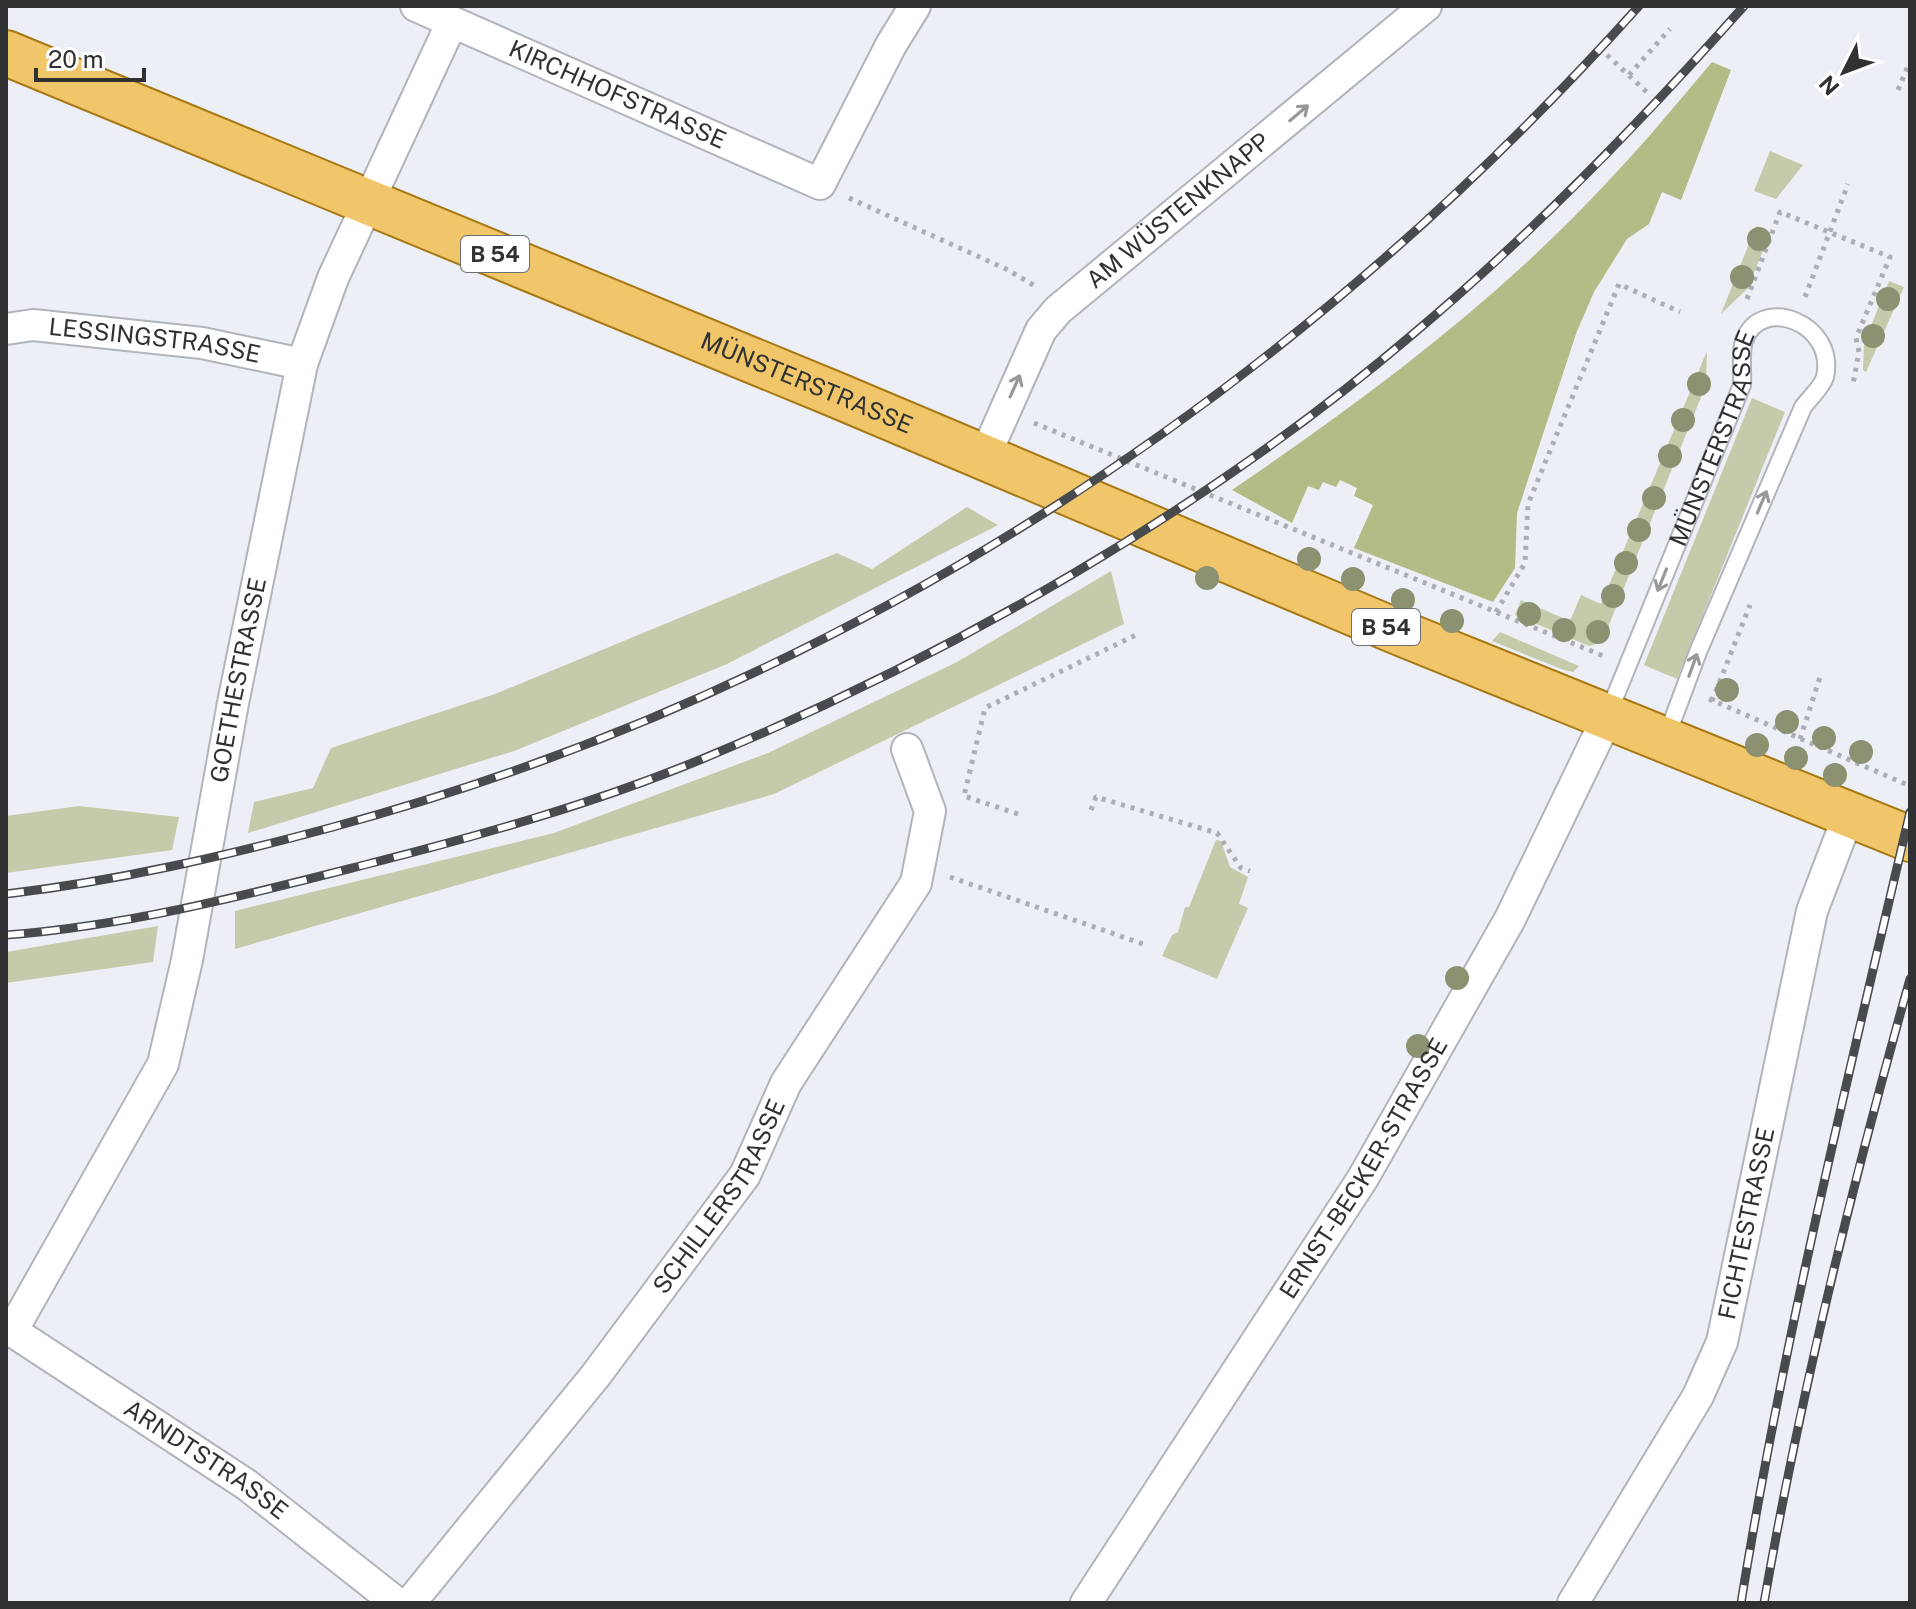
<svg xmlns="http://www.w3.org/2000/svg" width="1916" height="1609" font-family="'Public Sans',sans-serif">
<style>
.green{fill:#c4cbaa}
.forest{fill:#b1bc86}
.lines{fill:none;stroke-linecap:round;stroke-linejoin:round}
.lane-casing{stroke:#b1b5bb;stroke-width:20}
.street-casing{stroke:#b1b5bb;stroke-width:34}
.primary-casing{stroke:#a77815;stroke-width:48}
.path{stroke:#abaeb3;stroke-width:5;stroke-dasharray:4 6;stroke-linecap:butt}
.lane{stroke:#fff;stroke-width:16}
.street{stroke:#fff;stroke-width:30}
.primary{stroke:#f1c569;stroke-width:44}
.rail-casing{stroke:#484b4d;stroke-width:9}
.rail{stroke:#fff;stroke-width:6;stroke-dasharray:18;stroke-linecap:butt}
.tree{fill:#8c9271}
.oneway{stroke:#979899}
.labels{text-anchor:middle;stroke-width:6;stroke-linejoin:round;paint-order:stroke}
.shield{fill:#fff;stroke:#6d6f70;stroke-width:2}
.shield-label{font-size:22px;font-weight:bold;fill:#2f3133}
.street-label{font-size:24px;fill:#2f3133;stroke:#fff}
</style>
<rect width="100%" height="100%" fill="#ecf0f6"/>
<!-- green -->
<path class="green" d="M 1770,151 L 1803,165 L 1776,199 L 1754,191 Z
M 1756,226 L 1770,233 L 1748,288 L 1721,314 Z
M 1889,281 L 1904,287 L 1866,372 L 1863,370 L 1864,343 Z
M 1707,351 L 1706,385 L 1602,642 L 1589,646 L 1515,615 L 1521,600 L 1570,621 L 1581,595 L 1601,604 Z
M 1752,398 L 1785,412 L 1677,679 L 1644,665 Z
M 967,507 L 998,525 L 727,664 L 514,751 L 248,833 L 254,802 L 313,788 L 331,748 L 495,694 L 837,553 L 872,569 Z
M 1111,571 L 1124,624 L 774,794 L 235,949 L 235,911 L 554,833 L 768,753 L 957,662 Z
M 1500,632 L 1579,666 L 1573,672 L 1564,670 L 1492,641 Z
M 79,806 L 179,817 L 172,850 L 6,873 L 6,816 Z
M 1216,840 L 1221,841 L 1230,867 L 1248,877 L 1239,904 L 1248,908 L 1217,979 L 1162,956 L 1172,935 L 1178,932 L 1185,907 L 1189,907 Z
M 158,926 L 153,962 L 6,983 L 6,952 Z"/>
<!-- forest -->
<path class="forest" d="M 1712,62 L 1731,70 L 1681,200 L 1662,192 L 1649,224 L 1627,239 L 1594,292 L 1577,331 L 1517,513 L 1515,568 L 1493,602 L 1354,548 L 1373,505 L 1354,496 L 1357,488 L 1340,480 L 1336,487 L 1323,482 L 1319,490 L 1308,486 L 1292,523 L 1232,490 C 1367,398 1501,298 1612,177 C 1647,140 1679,101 1712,62 Z"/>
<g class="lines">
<!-- lane casing -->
<g class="lane-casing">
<g id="lane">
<path id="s1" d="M 1608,714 L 1742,385 C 1743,372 1740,353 1744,341 C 1760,294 1837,323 1825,377 C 1822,387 1809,399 1803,407 L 1698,652 L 1666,738"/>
</g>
</g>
<!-- street casing -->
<g class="street-casing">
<g id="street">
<path id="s2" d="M 416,6 L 820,184 L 891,45 L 915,6"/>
<path id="s3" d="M 6,329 L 33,325 L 202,343 L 302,364"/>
<path id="s4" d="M 984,458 L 1041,330 L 1058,310 L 1426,6"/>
<path id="s5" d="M 6,1327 L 247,1485 L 397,1603"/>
<path id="s6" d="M 12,1331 L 163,1064 L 187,960 L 233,703 L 302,364 L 333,278 L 452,22"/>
<path id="s7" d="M 410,1603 L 596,1375 L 745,1175 L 786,1083 L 916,883 L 930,811 L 907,749"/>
<path id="s8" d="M 1086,1603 L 1363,1178 L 1510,919 L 1608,716"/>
<path id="s9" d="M 1573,1603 L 1698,1396 L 1722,1342 L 1812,911 L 1849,814"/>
</g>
</g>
<!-- primary casing -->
<g class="primary-casing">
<g id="primary">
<path id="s10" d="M 6,53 L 834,394 L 1398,632 L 1910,839"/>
</g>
</g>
<!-- path -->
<path class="path" d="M 1607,55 L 1651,96
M 1629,75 L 1670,29
M 1898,90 L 1908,66
M 849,198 L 1006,269 L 1035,286
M 1805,297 L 1848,184
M 1747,299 L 1780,212 L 1890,257 L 1856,338 L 1859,352 L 1853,384
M 1034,423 L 1606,657
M 1496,612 L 1525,563 L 1528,504 L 1619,284 L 1680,312
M 1709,699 L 1910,786
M 1712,701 L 1750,605
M 1800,739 L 1821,674
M 1091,810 L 1096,797 L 1217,833 L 1241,868 L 1250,871
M 1018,814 L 964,796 L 985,708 L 1136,635
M 950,877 L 1146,945"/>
<!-- lane -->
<use href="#lane" class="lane"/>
<!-- street -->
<use href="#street" class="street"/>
<!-- primary -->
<use href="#primary" class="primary"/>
<!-- rail casing -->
<g class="rail-casing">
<path id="rail" d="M 6,894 C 117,881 225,856 333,827 C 844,689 1287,399 1639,6
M 6,935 C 127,926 246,895 364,865 C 478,836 593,804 702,759 C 950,656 1208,509 1413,334 C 1533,233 1640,123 1744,6
M 1741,1603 C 1784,1337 1849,1074 1910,812
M 1764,1603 C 1801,1391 1852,1185 1910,979"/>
</g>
<!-- rail -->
<use href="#rail" class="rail"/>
</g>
<!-- trees -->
<g class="tree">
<circle cx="1759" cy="239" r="12"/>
<circle cx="1742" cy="277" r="12"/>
<circle cx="1888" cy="299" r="12"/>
<circle cx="1873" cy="336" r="12"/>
<circle cx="1699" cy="384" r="12"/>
<circle cx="1683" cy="420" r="12"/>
<circle cx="1670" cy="456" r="12"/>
<circle cx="1654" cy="498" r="12"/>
<circle cx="1639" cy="530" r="12"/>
<circle cx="1309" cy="559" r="12"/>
<circle cx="1626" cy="563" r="12"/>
<circle cx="1207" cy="578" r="12"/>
<circle cx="1353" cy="579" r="12"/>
<circle cx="1613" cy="596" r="12"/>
<circle cx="1403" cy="600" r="12"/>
<circle cx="1529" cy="614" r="12"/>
<circle cx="1452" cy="621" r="12"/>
<circle cx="1564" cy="630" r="12"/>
<circle cx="1598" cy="632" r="12"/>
<circle cx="1727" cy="690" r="12"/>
<circle cx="1787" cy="722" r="12"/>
<circle cx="1824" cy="738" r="12"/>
<circle cx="1757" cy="745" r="12"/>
<circle cx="1861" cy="752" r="12"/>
<circle cx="1796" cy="758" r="12"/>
<circle cx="1835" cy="775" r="12"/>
<circle cx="1457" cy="978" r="12"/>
<circle cx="1418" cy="1046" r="12"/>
</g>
<!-- one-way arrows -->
<defs><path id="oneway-shaft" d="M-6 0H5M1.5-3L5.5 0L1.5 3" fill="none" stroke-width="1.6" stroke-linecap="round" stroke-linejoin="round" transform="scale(2)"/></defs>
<g class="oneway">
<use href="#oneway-shaft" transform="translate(1299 113) rotate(-40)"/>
<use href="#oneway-shaft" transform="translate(1015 386) rotate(-66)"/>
<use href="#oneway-shaft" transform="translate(1762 502) rotate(-67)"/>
<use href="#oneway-shaft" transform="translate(1662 580) rotate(112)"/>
<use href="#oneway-shaft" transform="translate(1693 665) rotate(-70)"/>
</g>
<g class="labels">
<!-- shield labels -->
<g class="shield">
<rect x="461" y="236" width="68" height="36" rx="6"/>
<rect x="1352" y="609" width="68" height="36" rx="6"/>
</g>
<g class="shield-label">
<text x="495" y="262">B 54</text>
<text x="1386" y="635">B 54</text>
</g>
<!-- street labels -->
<g class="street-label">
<text dy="8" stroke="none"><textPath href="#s2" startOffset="220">KIRCHHOFSTRASSE</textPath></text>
<text dy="8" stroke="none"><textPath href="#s4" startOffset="322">AM WÜSTENKNAPP</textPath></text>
<text dy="8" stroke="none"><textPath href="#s3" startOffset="150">LESSINGSTRASSE</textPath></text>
<text dy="8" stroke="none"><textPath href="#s10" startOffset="866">MÜNSTERSTRASSE</textPath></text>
<text dy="8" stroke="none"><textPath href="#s1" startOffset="296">MÜNSTERSTRASSE</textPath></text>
<text dy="8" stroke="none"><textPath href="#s6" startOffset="698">GOETHESTRASSE</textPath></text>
<text dy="8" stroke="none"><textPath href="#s8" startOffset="516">ERNST-BECKER-STRASSE</textPath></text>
<text dy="8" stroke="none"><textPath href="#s7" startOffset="512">SCHILLERSTRASSE</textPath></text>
<text dy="8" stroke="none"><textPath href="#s9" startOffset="422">FICHTESTRASSE</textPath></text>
<text dy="8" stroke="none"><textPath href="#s5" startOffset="240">ARNDTSTRASSE</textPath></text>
</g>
</g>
<!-- border -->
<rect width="1916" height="1609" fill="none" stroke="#2f3133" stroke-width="16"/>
<!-- north arrow -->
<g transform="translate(1844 72) rotate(228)" stroke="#ffffff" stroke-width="6" paint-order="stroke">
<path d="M0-6L14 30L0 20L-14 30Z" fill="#2f3133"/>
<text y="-12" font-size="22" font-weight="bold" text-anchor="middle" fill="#2f3133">N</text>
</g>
<!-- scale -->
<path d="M36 68v12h108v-12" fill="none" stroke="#2f3133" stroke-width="4"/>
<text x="48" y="68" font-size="24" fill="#2f3133" stroke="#ffffff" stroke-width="6" paint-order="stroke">20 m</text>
</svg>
